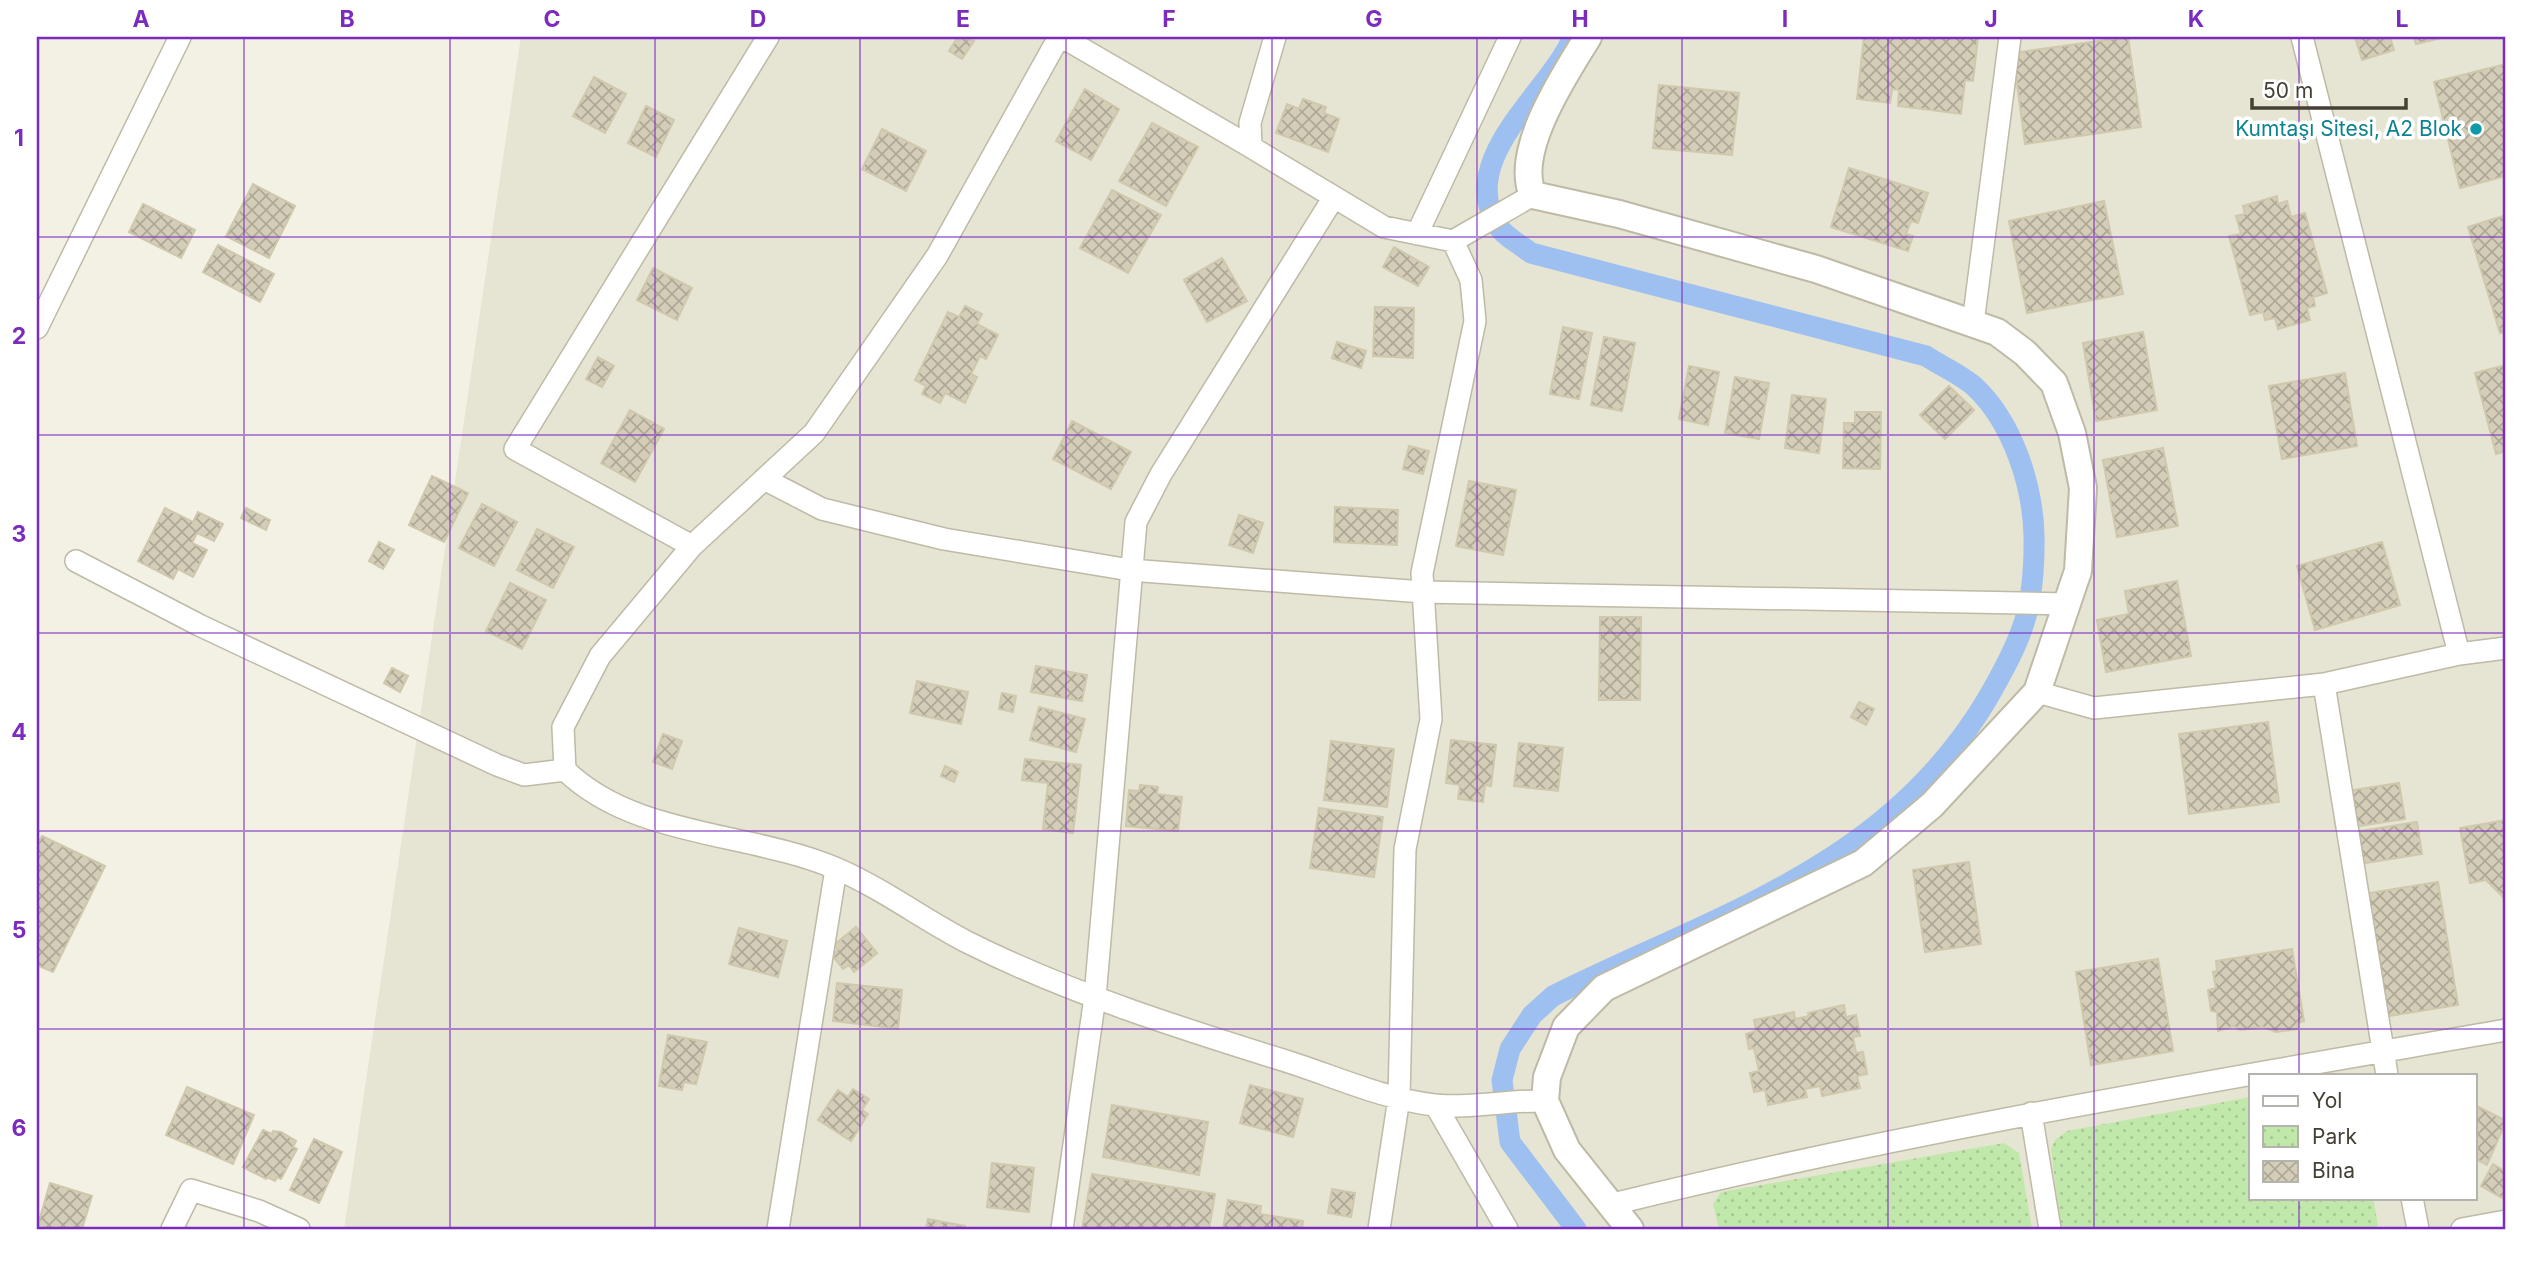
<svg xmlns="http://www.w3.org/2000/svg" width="2543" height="1266" font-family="Inter,sans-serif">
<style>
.residential{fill:#e6e4d2;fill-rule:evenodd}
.park{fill:url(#park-dots)}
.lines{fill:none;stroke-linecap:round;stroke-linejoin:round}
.canal{stroke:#9ec0f1;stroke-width:21}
.building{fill:url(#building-cross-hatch);stroke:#cfc8ac;stroke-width:2}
.minor-casing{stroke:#bebaa6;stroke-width:24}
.tertiary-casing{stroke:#bebaa6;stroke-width:30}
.minor{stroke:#fff;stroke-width:21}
.tertiary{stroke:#fff;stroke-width:26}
.grid{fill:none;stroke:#7b2cbf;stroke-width:2;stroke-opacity:0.55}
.culture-dot{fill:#0f9aa8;stroke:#fff;stroke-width:2.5}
.labels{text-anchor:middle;stroke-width:7;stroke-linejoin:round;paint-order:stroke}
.culture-label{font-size:21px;fill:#0d838f;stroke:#fff;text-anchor:end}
.neatline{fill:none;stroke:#7b2cbf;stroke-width:2.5}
.grid-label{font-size:23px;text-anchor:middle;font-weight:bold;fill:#7b2cbf}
</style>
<defs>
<pattern id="park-dots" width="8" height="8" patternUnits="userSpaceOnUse" patternTransform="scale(1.75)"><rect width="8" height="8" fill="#c1e8ab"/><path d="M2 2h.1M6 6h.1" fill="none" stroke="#a7c894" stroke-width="1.8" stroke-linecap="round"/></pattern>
<pattern id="building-cross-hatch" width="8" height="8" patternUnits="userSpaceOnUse" patternTransform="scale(1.75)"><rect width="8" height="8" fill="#d4ceb9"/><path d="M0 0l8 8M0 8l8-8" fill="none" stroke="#aea997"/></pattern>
</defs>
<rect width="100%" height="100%" fill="#f2f1e4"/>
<!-- residential -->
<path class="residential" d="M 521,37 L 2506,37 L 2506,1229 L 344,1229 ZM 2251,1075 L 2475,1075 L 2475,1198 L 2251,1198 Z"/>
<!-- park -->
<path class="park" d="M 2251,1097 L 2251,1198 L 2373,1198 L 2378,1225 L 2375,1229 L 2061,1229 L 2051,1149 L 2055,1140 L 2067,1131 Z
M 2004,1143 L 2019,1153 L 2032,1229 L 1719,1229 L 1713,1204 L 1721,1192 Z"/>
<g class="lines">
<!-- canal -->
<path class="canal" d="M 1573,37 C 1550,92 1455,159 1498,226 C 1505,237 1521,245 1531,253 L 1926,356 C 1941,366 1962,375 1975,387 C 2013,423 2033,486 2034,536 C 2035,607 2024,635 1989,696 C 1889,867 1719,913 1553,996 L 1532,1015 L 1510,1049 L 1502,1080 L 1510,1142 L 1576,1229"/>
</g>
<!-- building -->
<path class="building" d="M 958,37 L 974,41 L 962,59 L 949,51 Z
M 1864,37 L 1978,37 L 1973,81 L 1965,80 L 1961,114 L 1898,106 L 1899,90 L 1892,89 L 1890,103 L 1857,99 Z
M 2128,37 L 2141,127 L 2025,144 L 2013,53 Z
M 2355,37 L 2390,37 L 2394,50 L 2362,60 Z
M 2414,37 L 2445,37 L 2416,44 Z
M 2506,64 L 2506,176 L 2460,188 L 2434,82 Z
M 594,77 L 626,94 L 605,133 L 573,116 Z
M 1659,85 L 1739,93 L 1732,155 L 1653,148 Z
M 1085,89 L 1119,109 L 1091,160 L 1056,141 Z
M 1303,99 L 1326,107 L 1324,113 L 1339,119 L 1328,152 L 1276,133 L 1287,104 L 1299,109 Z
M 646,106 L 674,120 L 656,157 L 628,143 Z
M 1152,123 L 1198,147 L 1166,206 L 1119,181 Z
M 882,129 L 926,151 L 906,191 L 862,169 Z
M 1849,168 L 1928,193 L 1918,223 L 1911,221 L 1906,234 L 1913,236 L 1908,251 L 1831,227 Z
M 253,184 L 295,206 L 269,258 L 226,236 Z
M 1112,190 L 1161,215 L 1128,273 L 1080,248 Z
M 2277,196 L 2278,204 L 2287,201 L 2291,217 L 2305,213 L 2327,293 L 2313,297 L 2315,306 L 2307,308 L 2310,320 L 2278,329 L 2275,318 L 2265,320 L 2263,312 L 2250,315 L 2229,236 L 2241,234 L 2236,216 L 2245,214 L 2243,206 Z
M 2104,201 L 2123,294 L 2027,313 L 2009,221 Z
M 143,204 L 195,230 L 181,258 L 129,232 Z
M 2506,215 L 2506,332 L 2500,333 L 2468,227 Z
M 218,245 L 274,274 L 260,302 L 203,272 Z
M 1394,247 L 1429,267 L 1418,286 L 1383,267 Z
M 1222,258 L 1247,301 L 1207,322 L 1184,280 Z
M 653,268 L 692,288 L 677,320 L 637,300 Z
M 965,306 L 982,314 L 977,324 L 998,335 L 986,359 L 980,356 L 971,374 L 977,377 L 965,403 L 945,393 L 940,403 L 922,394 L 926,386 L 915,380 L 948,312 L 959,317 Z
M 1375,307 L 1414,308 L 1413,358 L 1373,356 Z
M 1563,327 L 1592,333 L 1579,399 L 1550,394 Z
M 2143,332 L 2157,410 L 2096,421 L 2083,343 Z
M 1604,337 L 1635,343 L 1622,411 L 1591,405 Z
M 1337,342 L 1366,351 L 1361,368 L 1332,358 Z
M 598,357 L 614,366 L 602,387 L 586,379 Z
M 2506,365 L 2506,451 L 2496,454 L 2475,373 Z
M 1689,366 L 1719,372 L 1708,425 L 1679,419 Z
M 2345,373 L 2357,446 L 2282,459 L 2269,386 Z
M 1735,377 L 1769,383 L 1759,439 L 1725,433 Z
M 1949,386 L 1974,410 L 1945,439 L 1920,415 Z
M 1792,395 L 1826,399 L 1819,453 L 1785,448 Z
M 630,410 L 664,429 L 635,482 L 601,463 Z
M 1855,412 L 1881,412 L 1880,469 L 1843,468 L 1844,423 L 1855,423 Z
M 1072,421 L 1131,452 L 1111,489 L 1053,459 Z
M 1409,446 L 1429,451 L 1423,474 L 1403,469 Z
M 2163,448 L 2178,526 L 2117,537 L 2103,460 Z
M 432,476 L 468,493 L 444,542 L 409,525 Z
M 1469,481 L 1516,490 L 1503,555 L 1456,546 Z
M 482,504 L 517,522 L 494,566 L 459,548 Z
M 1335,507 L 1398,510 L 1397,545 L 1334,542 Z
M 165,508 L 193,522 L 198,512 L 223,524 L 214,541 L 197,533 L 192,543 L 207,550 L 193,577 L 178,569 L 173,579 L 138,561 Z
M 246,508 L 270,520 L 266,530 L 241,518 Z
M 1239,515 L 1263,523 L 1253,553 L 1229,545 Z
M 537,529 L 574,547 L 553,588 L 517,570 Z
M 379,542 L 394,550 L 383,569 L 369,561 Z
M 2382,542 L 2400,605 L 2315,630 L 2297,566 Z
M 2177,581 L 2191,656 L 2106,672 L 2097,620 L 2129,614 L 2125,591 Z
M 510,583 L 546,600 L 522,649 L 486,631 Z
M 1600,617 L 1641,617 L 1640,700 L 1599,700 Z
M 1036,666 L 1087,675 L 1082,701 L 1031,692 Z
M 392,668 L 408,676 L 400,692 L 384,683 Z
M 917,681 L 968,692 L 961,724 L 910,713 Z
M 1002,693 L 1016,696 L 1013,712 L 999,709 Z
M 1859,702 L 1874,709 L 1866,725 L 1851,717 Z
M 1039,707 L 1085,719 L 1076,752 L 1030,740 Z
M 2268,722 L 2279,802 L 2189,814 L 2179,734 Z
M 663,734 L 682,741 L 672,769 L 653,762 Z
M 1451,740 L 1496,745 L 1491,786 L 1485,785 L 1483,802 L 1458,799 L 1460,785 L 1446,783 Z
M 1331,741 L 1394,749 L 1387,807 L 1324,800 Z
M 1519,743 L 1563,748 L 1558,791 L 1514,786 Z
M 1025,759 L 1081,765 L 1073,833 L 1043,829 L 1048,783 L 1022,780 Z
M 945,766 L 958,772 L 954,782 L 941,776 Z
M 2399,783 L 2405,819 L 2352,827 L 2347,791 Z
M 1140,785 L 1158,787 L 1157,794 L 1182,797 L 1178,831 L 1126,826 L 1129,790 L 1139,791 Z
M 1319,808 L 1383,817 L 1374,877 L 1310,868 Z
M 2506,820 L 2506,900 L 2486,880 L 2470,883 L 2460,828 Z
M 2417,822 L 2422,854 L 2359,864 L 2354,832 Z
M 42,836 L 105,866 L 53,972 L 37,965 L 37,845 Z
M 1969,862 L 1981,944 L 1925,952 L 1913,870 Z
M 2438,882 L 2458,1005 L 2383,1017 L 2363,894 Z
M 856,927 L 877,953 L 854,972 L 849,965 L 843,969 L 832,955 L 838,950 L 834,945 Z
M 739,928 L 787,941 L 778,977 L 729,964 Z
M 2292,949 L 2304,1021 L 2297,1023 L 2298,1029 L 2276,1032 L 2263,1027 L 2240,1030 L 2234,1026 L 2218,1031 L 2217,1012 L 2211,1011 L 2208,990 L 2216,988 L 2213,972 L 2217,971 L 2216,961 Z
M 2158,959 L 2173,1051 L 2091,1065 L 2076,972 Z
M 837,983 L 902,990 L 898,1029 L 833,1021 Z
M 1844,1005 L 1846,1017 L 1856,1015 L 1860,1036 L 1853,1037 L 1856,1053 L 1863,1052 L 1867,1074 L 1857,1076 L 1860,1088 L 1822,1096 L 1820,1086 L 1805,1089 L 1807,1097 L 1768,1105 L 1765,1090 L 1754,1092 L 1750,1073 L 1759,1071 L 1754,1048 L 1749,1049 L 1746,1034 L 1756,1031 L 1754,1020 L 1794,1012 L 1795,1019 L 1809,1016 L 1808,1013 Z
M 668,1035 L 707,1042 L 696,1084 L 684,1082 L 682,1090 L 659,1086 Z
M 1250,1085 L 1303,1099 L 1293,1137 L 1240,1123 Z
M 187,1087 L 254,1115 L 233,1164 L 166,1135 Z
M 853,1089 L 869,1099 L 862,1110 L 868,1114 L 851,1141 L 818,1120 L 838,1090 L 848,1097 Z
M 1112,1105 L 1208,1122 L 1199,1175 L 1103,1157 Z
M 2475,1105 L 2506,1121 L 2487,1165 L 2475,1159 Z
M 263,1130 L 272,1134 L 273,1131 L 281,1132 L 296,1141 L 293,1147 L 297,1149 L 281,1179 L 277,1177 L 275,1181 L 267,1177 L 266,1179 L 243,1167 Z
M 314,1139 L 342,1152 L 319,1203 L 290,1190 Z
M 992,1163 L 1034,1168 L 1029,1212 L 987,1207 Z
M 2493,1164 L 2506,1172 L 2506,1191 L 2502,1198 L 2481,1186 Z
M 1092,1174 L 1215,1194 L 1209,1229 L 1082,1229 Z
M 50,1183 L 92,1196 L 82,1229 L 37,1228 Z
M 1332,1189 L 1355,1193 L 1351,1217 L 1328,1213 Z
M 1228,1200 L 1261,1206 L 1260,1214 L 1303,1221 L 1302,1229 L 1223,1229 Z
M 928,1219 L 965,1226 L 964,1229 L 926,1229 Z"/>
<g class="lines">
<!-- minor casing -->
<g class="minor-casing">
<path id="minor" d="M 1059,37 L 937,256 L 814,433 L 692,546 L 600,656 L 563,727 L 565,770 C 633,837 750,832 835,868 C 882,888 924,920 969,943 C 1071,994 1183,1029 1292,1063 C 1338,1078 1385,1099 1434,1105 C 1466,1109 1510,1100 1545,1101
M 1062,37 L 1251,147
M 1275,37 L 1250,123 L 1251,147 L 1384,227 L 1453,241 L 1533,195
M 2302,37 L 2459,654
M 1417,234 L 1510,37
M 1973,323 L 2010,37
M 37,328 L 180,37
M 764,479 L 822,509 L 944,539 L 1130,570 L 1423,592 L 2068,604
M 692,546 L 515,449 L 768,37
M 76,561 L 199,625 L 497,765 L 524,775 L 565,770
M 2324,684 L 2387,1075
M 2037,692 L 2094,708 L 2324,684 L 2459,654 L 2506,648
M 1436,1106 L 1507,1229
M 2031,1113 L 2050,1229
M 2412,1198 L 2418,1229
M 1613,1204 C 1908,1131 2207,1082 2506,1030
M 172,1229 L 191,1190 L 259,1211 L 299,1229
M 778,1229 L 836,869
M 1062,1229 L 1095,997 L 1136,522 L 1161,474 L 1334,197
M 1379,1229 L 1399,1098 L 1405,849 L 1431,719 L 1422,573 L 1475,321 L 1471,280 L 1453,241
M 2462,1229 L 2506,1221"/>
</g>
<!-- tertiary casing -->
<g class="tertiary-casing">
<path id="tertiary" d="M 1588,37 C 1565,74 1513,152 1533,195 L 1619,214 L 1816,269 L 1997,332 L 2025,353 L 2054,383 L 2072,433 L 2083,488 L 2078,571 L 2037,692 L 1932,805 L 1863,863 L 1604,988 L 1566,1027 L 1547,1077 L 1545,1101 L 1567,1150 L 1630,1229"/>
</g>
<!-- minor -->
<use href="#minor" class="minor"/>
<!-- tertiary -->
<use href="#tertiary" class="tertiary"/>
</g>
<!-- grid -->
<path class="grid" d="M 244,37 L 244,1229M 450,37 L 450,1229M 655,37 L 655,1229M 860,37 L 860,1229M 1066,37 L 1066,1229M 1272,37 L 1272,1229M 1477,37 L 1477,1229M 1682,37 L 1682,1229M 1888,37 L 1888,1229M 2094,37 L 2094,1229M 2299,37 L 2299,1075M 37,237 L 2506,237M 37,435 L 2506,435M 37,633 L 2506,633M 37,831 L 2506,831M 37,1029 L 2506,1029M 2299,1198 L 2299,1229"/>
<!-- markers -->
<circle class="culture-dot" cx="2476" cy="129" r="7"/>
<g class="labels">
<!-- culture labels -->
<g class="culture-label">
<text x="2462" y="136">Kumtaşı Sitesi, A2 Blok</text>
</g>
</g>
<!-- border -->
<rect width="2543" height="1266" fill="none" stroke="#ffffff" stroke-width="77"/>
<!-- legend -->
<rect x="2249" y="1074" width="228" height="126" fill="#ffffff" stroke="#b4b3ae" stroke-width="2"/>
<rect x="2263" y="1096" width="35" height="10" fill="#ffffff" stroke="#b4b3ae" stroke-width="2"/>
<text x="2312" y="1108" font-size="21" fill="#444134">Yol</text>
<rect x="2263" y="1126" width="35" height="21" fill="url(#park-dots)" stroke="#b4b3ae" stroke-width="2"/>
<text x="2312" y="1144" font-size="21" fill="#444134">Park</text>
<rect x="2263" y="1161" width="35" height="21" fill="url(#building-cross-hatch)" stroke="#b4b3ae" stroke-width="2"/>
<text x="2312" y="1178" font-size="21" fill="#444134">Bina</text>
<!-- scale -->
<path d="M2252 98v10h154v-10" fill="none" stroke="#444134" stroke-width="3.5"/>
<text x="2263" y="98" font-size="21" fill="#444134" stroke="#ffffff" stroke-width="5" paint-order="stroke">50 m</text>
<rect x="38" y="38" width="2466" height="1190" class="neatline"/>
<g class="grid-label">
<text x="141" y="27">A</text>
<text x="347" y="27">B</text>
<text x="552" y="27">C</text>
<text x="758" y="27">D</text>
<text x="963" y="27">E</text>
<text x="1169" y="27">F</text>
<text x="1374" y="27">G</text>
<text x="1580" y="27">H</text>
<text x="1785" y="27">I</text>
<text x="1991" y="27">J</text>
<text x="2196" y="27">K</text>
<text x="2402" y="27">L</text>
<text x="19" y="146">1</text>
<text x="19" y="344">2</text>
<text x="19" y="542">3</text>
<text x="19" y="740">4</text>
<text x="19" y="938">5</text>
<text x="19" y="1136">6</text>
</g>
</svg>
